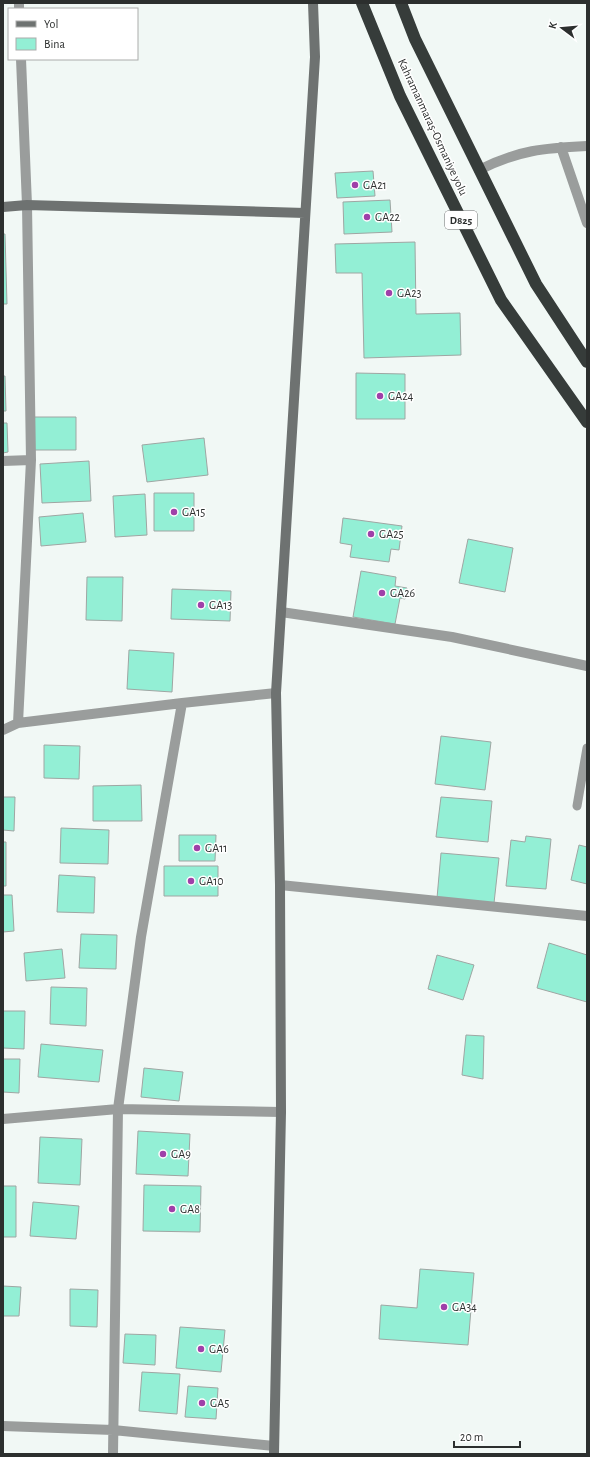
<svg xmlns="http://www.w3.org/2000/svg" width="590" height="1457" font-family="'Alegreya Sans',sans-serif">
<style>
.building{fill:#93efd5;stroke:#9fa6a3}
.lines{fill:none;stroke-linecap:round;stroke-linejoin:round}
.lane{stroke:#9a9d9c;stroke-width:9}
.street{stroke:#9a9d9c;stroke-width:10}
.secondary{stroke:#6e7271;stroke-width:10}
.highway{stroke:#363c3a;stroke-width:12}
.poi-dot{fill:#9f40a9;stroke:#fff;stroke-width:1.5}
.labels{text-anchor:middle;stroke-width:3;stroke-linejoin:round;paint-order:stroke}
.shield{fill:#fff;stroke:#6b6d6d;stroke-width:1}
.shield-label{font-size:11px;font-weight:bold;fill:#2c2f2e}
.street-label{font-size:12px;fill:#2c2f2e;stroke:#fff}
.poi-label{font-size:12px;fill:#2c2f2e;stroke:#fff;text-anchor:start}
</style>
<rect width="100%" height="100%" fill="#f1f8f5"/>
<!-- building -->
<path class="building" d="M 373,171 L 375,196 L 337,198 L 335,173 Z
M 390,200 L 392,232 L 344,234 L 343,202 Z
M 3,234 L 5,234 L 7,304 L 3,304 Z
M 415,242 L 416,314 L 460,313 L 461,355 L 364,358 L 362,273 L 336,273 L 335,244 Z
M 356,373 L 405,374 L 405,419 L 356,419 Z
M 3,376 L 5,376 L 6,411 L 3,411 Z
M 34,417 L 76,417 L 76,450 L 34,450 Z
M 3,423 L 7,423 L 8,452 L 3,453 Z
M 204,438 L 208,475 L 147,482 L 142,445 Z
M 89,461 L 91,501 L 42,503 L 40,464 Z
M 154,493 L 194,493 L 194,531 L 154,531 Z
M 145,494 L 147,535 L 115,537 L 113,496 Z
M 83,513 L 86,542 L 41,546 L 39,517 Z
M 343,518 L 402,526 L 399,550 L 391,549 L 389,562 L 350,557 L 352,545 L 340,543 Z
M 468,539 L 513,548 L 505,592 L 459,583 Z
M 361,571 L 396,577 L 395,586 L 407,588 L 405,599 L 400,598 L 395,624 L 353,617 Z
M 87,577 L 123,577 L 122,621 L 86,620 Z
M 172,589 L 231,591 L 230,621 L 171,619 Z
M 129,650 L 174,653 L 172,692 L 127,689 Z
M 441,736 L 491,742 L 485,790 L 435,784 Z
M 44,745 L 80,746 L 79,779 L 44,778 Z
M 141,785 L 142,821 L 93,821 L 93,786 Z
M 3,797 L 15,797 L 14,831 L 3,830 Z
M 441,797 L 492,801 L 488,842 L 436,837 Z
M 61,828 L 109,830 L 108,864 L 60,863 Z
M 179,835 L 216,835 L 215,861 L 179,861 Z
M 526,836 L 551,839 L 546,889 L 506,886 L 511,840 L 525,842 Z
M 3,842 L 6,842 L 6,886 L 3,886 Z
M 579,845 L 587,847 L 587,884 L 571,880 Z
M 441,853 L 499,858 L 494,903 L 437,898 Z
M 164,866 L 218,866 L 218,896 L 164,896 Z
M 59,875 L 95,877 L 94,913 L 57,912 Z
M 3,895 L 12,895 L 14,931 L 3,932 Z
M 81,934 L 117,935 L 116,969 L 79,968 Z
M 549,943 L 587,955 L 587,1002 L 537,988 Z
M 62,949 L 65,978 L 26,981 L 24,953 Z
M 437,955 L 474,965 L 463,1000 L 428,989 Z
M 51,987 L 87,988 L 86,1026 L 50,1024 Z
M 3,1011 L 25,1011 L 24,1049 L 3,1048 Z
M 466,1035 L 484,1036 L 483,1079 L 462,1075 Z
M 41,1044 L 103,1050 L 99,1082 L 38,1077 Z
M 3,1059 L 20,1059 L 19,1093 L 3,1092 Z
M 144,1068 L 183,1072 L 179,1101 L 141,1097 Z
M 138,1131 L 190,1134 L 188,1176 L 136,1174 Z
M 40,1137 L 82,1139 L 80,1185 L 38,1183 Z
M 144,1185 L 201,1186 L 200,1232 L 143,1231 Z
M 3,1186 L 16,1186 L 16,1237 L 3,1237 Z
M 33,1202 L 79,1206 L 76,1239 L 30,1236 Z
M 420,1269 L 474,1273 L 468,1345 L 379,1339 L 381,1305 L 417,1308 Z
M 3,1286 L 21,1287 L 19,1316 L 3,1316 Z
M 70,1289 L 98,1290 L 97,1327 L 70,1326 Z
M 180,1327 L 225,1330 L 221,1372 L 176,1368 Z
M 125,1334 L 156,1335 L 155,1365 L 123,1363 Z
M 142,1372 L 180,1374 L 177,1414 L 139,1411 Z
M 188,1386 L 218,1388 L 216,1419 L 185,1417 Z"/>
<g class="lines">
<!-- lane -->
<path class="lane" d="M 577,806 L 587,748"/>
<!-- street -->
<path class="street" d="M 19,3 L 19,9
M 561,147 L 587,223
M 479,170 C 519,150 544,148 587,146
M 3,461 L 31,460
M 281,612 L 452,637 L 587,666
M 18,723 L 31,460 L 27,205 L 21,59
M 3,730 L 18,723 L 182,703
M 280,885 L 587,916
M 3,1119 L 118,1109 L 281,1112
M 3,1426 L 113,1430 L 274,1446
M 113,1454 L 118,1109 L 141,937 L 182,703 L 276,693"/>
<!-- secondary -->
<path class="secondary" d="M 3,207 L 27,205 L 305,213
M 274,1454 L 281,1112 L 280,885 L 276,693 L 315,57 L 313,3"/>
<!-- highway -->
<path class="highway" d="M 362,3 L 400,96 L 501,300 L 587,422
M 401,3 L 415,39 L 536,284 L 587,362"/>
</g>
<!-- markers -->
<g class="poi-dot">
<circle cx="355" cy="185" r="4"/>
<circle cx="367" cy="217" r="4"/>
<circle cx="389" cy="293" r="4"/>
<circle cx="380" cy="396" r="4"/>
<circle cx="174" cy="512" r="4"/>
<circle cx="371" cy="534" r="4"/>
<circle cx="382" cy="593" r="4"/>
<circle cx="201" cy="605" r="4"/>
<circle cx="197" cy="848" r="4"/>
<circle cx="191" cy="881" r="4"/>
<circle cx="163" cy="1154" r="4"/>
<circle cx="172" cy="1209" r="4"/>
<circle cx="444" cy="1307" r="4"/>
<circle cx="201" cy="1349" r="4"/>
<circle cx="202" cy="1403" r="4"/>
</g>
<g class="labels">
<!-- shield labels -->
<rect class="shield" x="445" y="211" width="32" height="18" rx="3"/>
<g class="shield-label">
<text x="461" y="224">D825</text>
</g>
<!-- street labels -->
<g class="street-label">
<text transform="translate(433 127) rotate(65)" y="4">Kahramanmaraş-Osmaniye yolu</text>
</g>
<!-- poi labels -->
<g class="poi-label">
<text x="363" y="189">GA21</text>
<text x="375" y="221">GA22</text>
<text x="397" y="297">GA23</text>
<text x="388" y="400">GA24</text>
<text x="182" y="516">GA15</text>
<text x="379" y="538">GA25</text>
<text x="390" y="597">GA26</text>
<text x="209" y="609">GA13</text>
<text x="205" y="852">GA11</text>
<text x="199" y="885">GA10</text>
<text x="171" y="1158">GA9</text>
<text x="180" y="1213">GA8</text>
<text x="452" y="1311">GA34</text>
<text x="209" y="1353">GA6</text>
<text x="210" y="1407">GA5</text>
</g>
</g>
<!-- border -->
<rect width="590" height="1457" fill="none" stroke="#2c2f2e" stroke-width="8"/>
<!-- legend -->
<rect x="8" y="8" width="130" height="52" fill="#ffffff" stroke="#abacab"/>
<rect x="16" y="21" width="20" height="6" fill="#6e7271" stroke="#abacab"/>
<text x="44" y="28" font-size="12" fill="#2c2f2e">Yol</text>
<rect x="16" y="38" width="20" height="12" fill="#93efd5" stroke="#abacab"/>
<text x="44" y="48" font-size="12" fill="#2c2f2e">Bina</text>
<!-- north arrow -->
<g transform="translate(562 28) rotate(286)" stroke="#ffffff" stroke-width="3" paint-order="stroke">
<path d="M0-3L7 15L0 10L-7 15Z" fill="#2c2f2e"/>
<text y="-6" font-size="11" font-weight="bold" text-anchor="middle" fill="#2c2f2e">K</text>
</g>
<!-- scale -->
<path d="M454 1441v6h66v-6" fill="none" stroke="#2c2f2e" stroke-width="2"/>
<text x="460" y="1441" font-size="12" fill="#2c2f2e" stroke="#ffffff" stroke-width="3" paint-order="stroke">20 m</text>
</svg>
